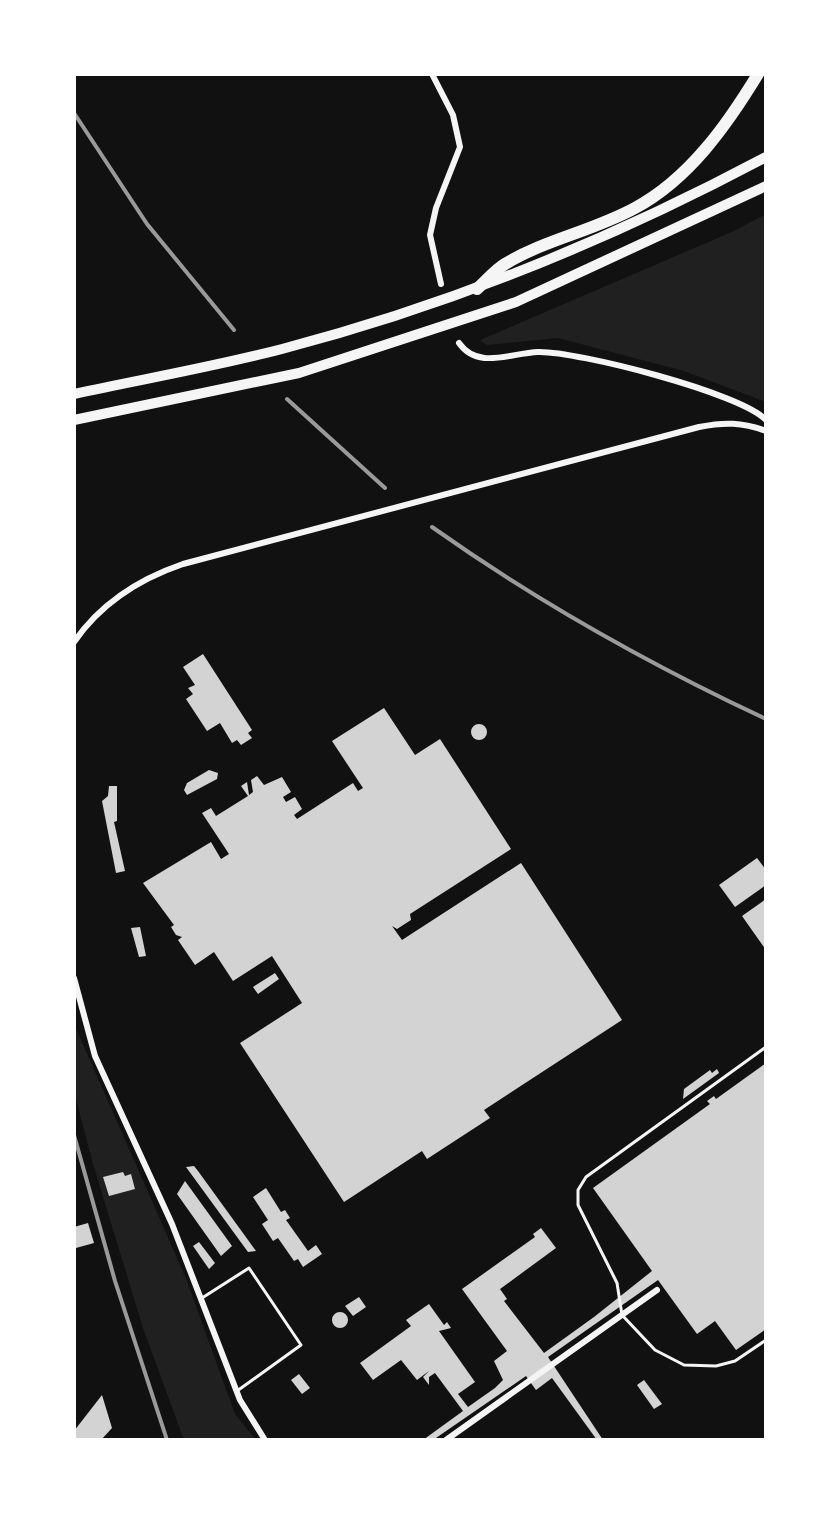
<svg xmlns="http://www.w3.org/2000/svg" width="840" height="1514" font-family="'Work Sans',sans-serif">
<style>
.green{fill:#202020}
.building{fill:#d3d3d3}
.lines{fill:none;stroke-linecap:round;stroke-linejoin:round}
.service{stroke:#f5f5f5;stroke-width:3}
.minor{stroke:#f5f5f5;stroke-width:6}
.trunk{stroke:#f5f5f5;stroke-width:10}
.motorway{stroke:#f5f5f5;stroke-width:12}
.rail{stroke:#9a9a9a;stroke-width:4}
</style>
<rect width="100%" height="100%" fill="#111"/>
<!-- green -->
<path class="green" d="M 766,214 L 766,402 L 684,371 L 558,338 L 487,345 L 480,340 L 734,231 Z
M 74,1024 L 185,1276 L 235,1414 L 256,1440 L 184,1440 L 143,1328 L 93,1164 L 74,1091 Z"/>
<!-- building -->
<path class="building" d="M 203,654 L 252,730 L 248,733 L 252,738 L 241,745 L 237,740 L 232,743 L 220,723 L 207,731 L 186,699 L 193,694 L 188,688 L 195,685 L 183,667 Z
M 384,708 L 415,755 L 440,739 L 511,849 L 410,914 L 411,920 L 397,929 L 392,926 L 402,940 L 521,863 L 622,1020 L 484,1110 L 490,1118 L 427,1159 L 422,1151 L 344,1202 L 240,1043 L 302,1003 L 272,956 L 233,981 L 214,952 L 195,965 L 178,940 L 182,937 L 176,935 L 171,927 L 174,925 L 143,883 L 211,842 L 221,859 L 229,854 L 202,813 L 211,808 L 216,816 L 248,796 L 241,786 L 247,782 L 249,795 L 253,792 L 251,780 L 257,776 L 264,785 L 282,777 L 291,792 L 283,797 L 286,802 L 295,797 L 302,809 L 294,815 L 297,819 L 353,783 L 358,791 L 363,788 L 332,741 Z
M471 732a8 8 0 1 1 16 0a8 8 0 1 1-16 0Z
M 209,770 L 218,773 L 217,779 L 187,795 L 184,790 L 187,783 Z
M 109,786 L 117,786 L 117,821 L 114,822 L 125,871 L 116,873 L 102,801 L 108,796 Z
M 757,858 L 766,870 L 766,885 L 735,907 L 719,885 Z
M 766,899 L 766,950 L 742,916 Z
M 140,927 L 146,956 L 139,957 L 131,928 Z
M 275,973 L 279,979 L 258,994 L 253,987 Z
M 766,1063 L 766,1329 L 736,1350 L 715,1321 L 697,1334 L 658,1280 L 548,1357 L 603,1440 L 597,1440 L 552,1378 L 536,1390 L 526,1376 L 433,1440 L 423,1440 L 463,1411 L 435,1373 L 429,1377 L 429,1385 L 423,1377 L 429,1371 L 417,1380 L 401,1360 L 373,1380 L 360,1363 L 411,1326 L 406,1320 L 429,1304 L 444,1325 L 447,1322 L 451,1328 L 439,1331 L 475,1382 L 458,1394 L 468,1407 L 495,1388 L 503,1380 L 494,1361 L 507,1351 L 462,1289 L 535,1237 L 533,1234 L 541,1228 L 556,1248 L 500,1289 L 507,1299 L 504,1301 L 544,1353 L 594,1317 L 652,1271 L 593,1188 L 710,1104 L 707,1101 L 714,1096 L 716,1099 Z
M 717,1069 L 719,1073 L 683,1099 L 684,1089 L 710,1070 L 712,1073 Z
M 194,1166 L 198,1171 L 256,1251 L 248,1252 L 186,1167 Z
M 123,1172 L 125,1176 L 131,1174 L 135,1189 L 109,1196 L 103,1177 Z
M 185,1181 L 232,1246 L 221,1256 L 177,1194 Z
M 266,1188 L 281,1212 L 285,1210 L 290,1218 L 286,1220 L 308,1251 L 316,1245 L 322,1254 L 303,1267 L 298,1259 L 294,1261 L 278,1238 L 273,1241 L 262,1224 L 268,1220 L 253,1197 Z
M 88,1223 L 94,1243 L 76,1248 L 74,1227 Z
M 199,1242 L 215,1263 L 209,1269 L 193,1246 Z
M 359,1297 L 366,1307 L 353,1316 L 345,1306 Z
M332 1320a8 8 0 1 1 16 0a8 8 0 1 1-16 0Z
M 299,1374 L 310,1388 L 302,1394 L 291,1380 Z
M 644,1380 L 662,1404 L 654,1409 L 637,1385 Z
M 102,1395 L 112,1428 L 101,1440 L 74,1440 L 74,1431 Z"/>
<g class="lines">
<!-- service -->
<path class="service" d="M 766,1047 L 586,1177 L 578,1190 L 578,1205 L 617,1283 L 622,1315 L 655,1350 L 684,1365 L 716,1366 L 735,1361 L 766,1340
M 202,1298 L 249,1268 L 301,1345 L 237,1391"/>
<!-- minor -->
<path class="minor" d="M 432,74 L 453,115 L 460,147 L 436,208 L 430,235 L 441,284
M 459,343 C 478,370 510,353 538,352 C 577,351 741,393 766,420
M 74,642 C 101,603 139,579 183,564 L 699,427 C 724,422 742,422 766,431
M 74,978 L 95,1056 L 172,1224 L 240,1400 L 265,1440
M 446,1440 L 657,1290"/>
<!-- trunk -->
<path class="trunk" d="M 74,394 C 143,379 213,367 282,349 C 451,305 612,239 766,157
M 74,420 L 299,373 L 516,302 L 766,186"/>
<!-- motorway -->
<path class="motorway" d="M 477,289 C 486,281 495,270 505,264 C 544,240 593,231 635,208 C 689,179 727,125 758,74"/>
<!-- rail -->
<path class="rail" d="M 74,113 L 147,224 L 234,330
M 287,399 L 385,488
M 432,527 C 538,602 649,664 766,719
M 74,1135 L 115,1281 L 167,1440"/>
</g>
<!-- border -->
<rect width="840" height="1514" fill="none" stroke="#ffffff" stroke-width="152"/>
</svg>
